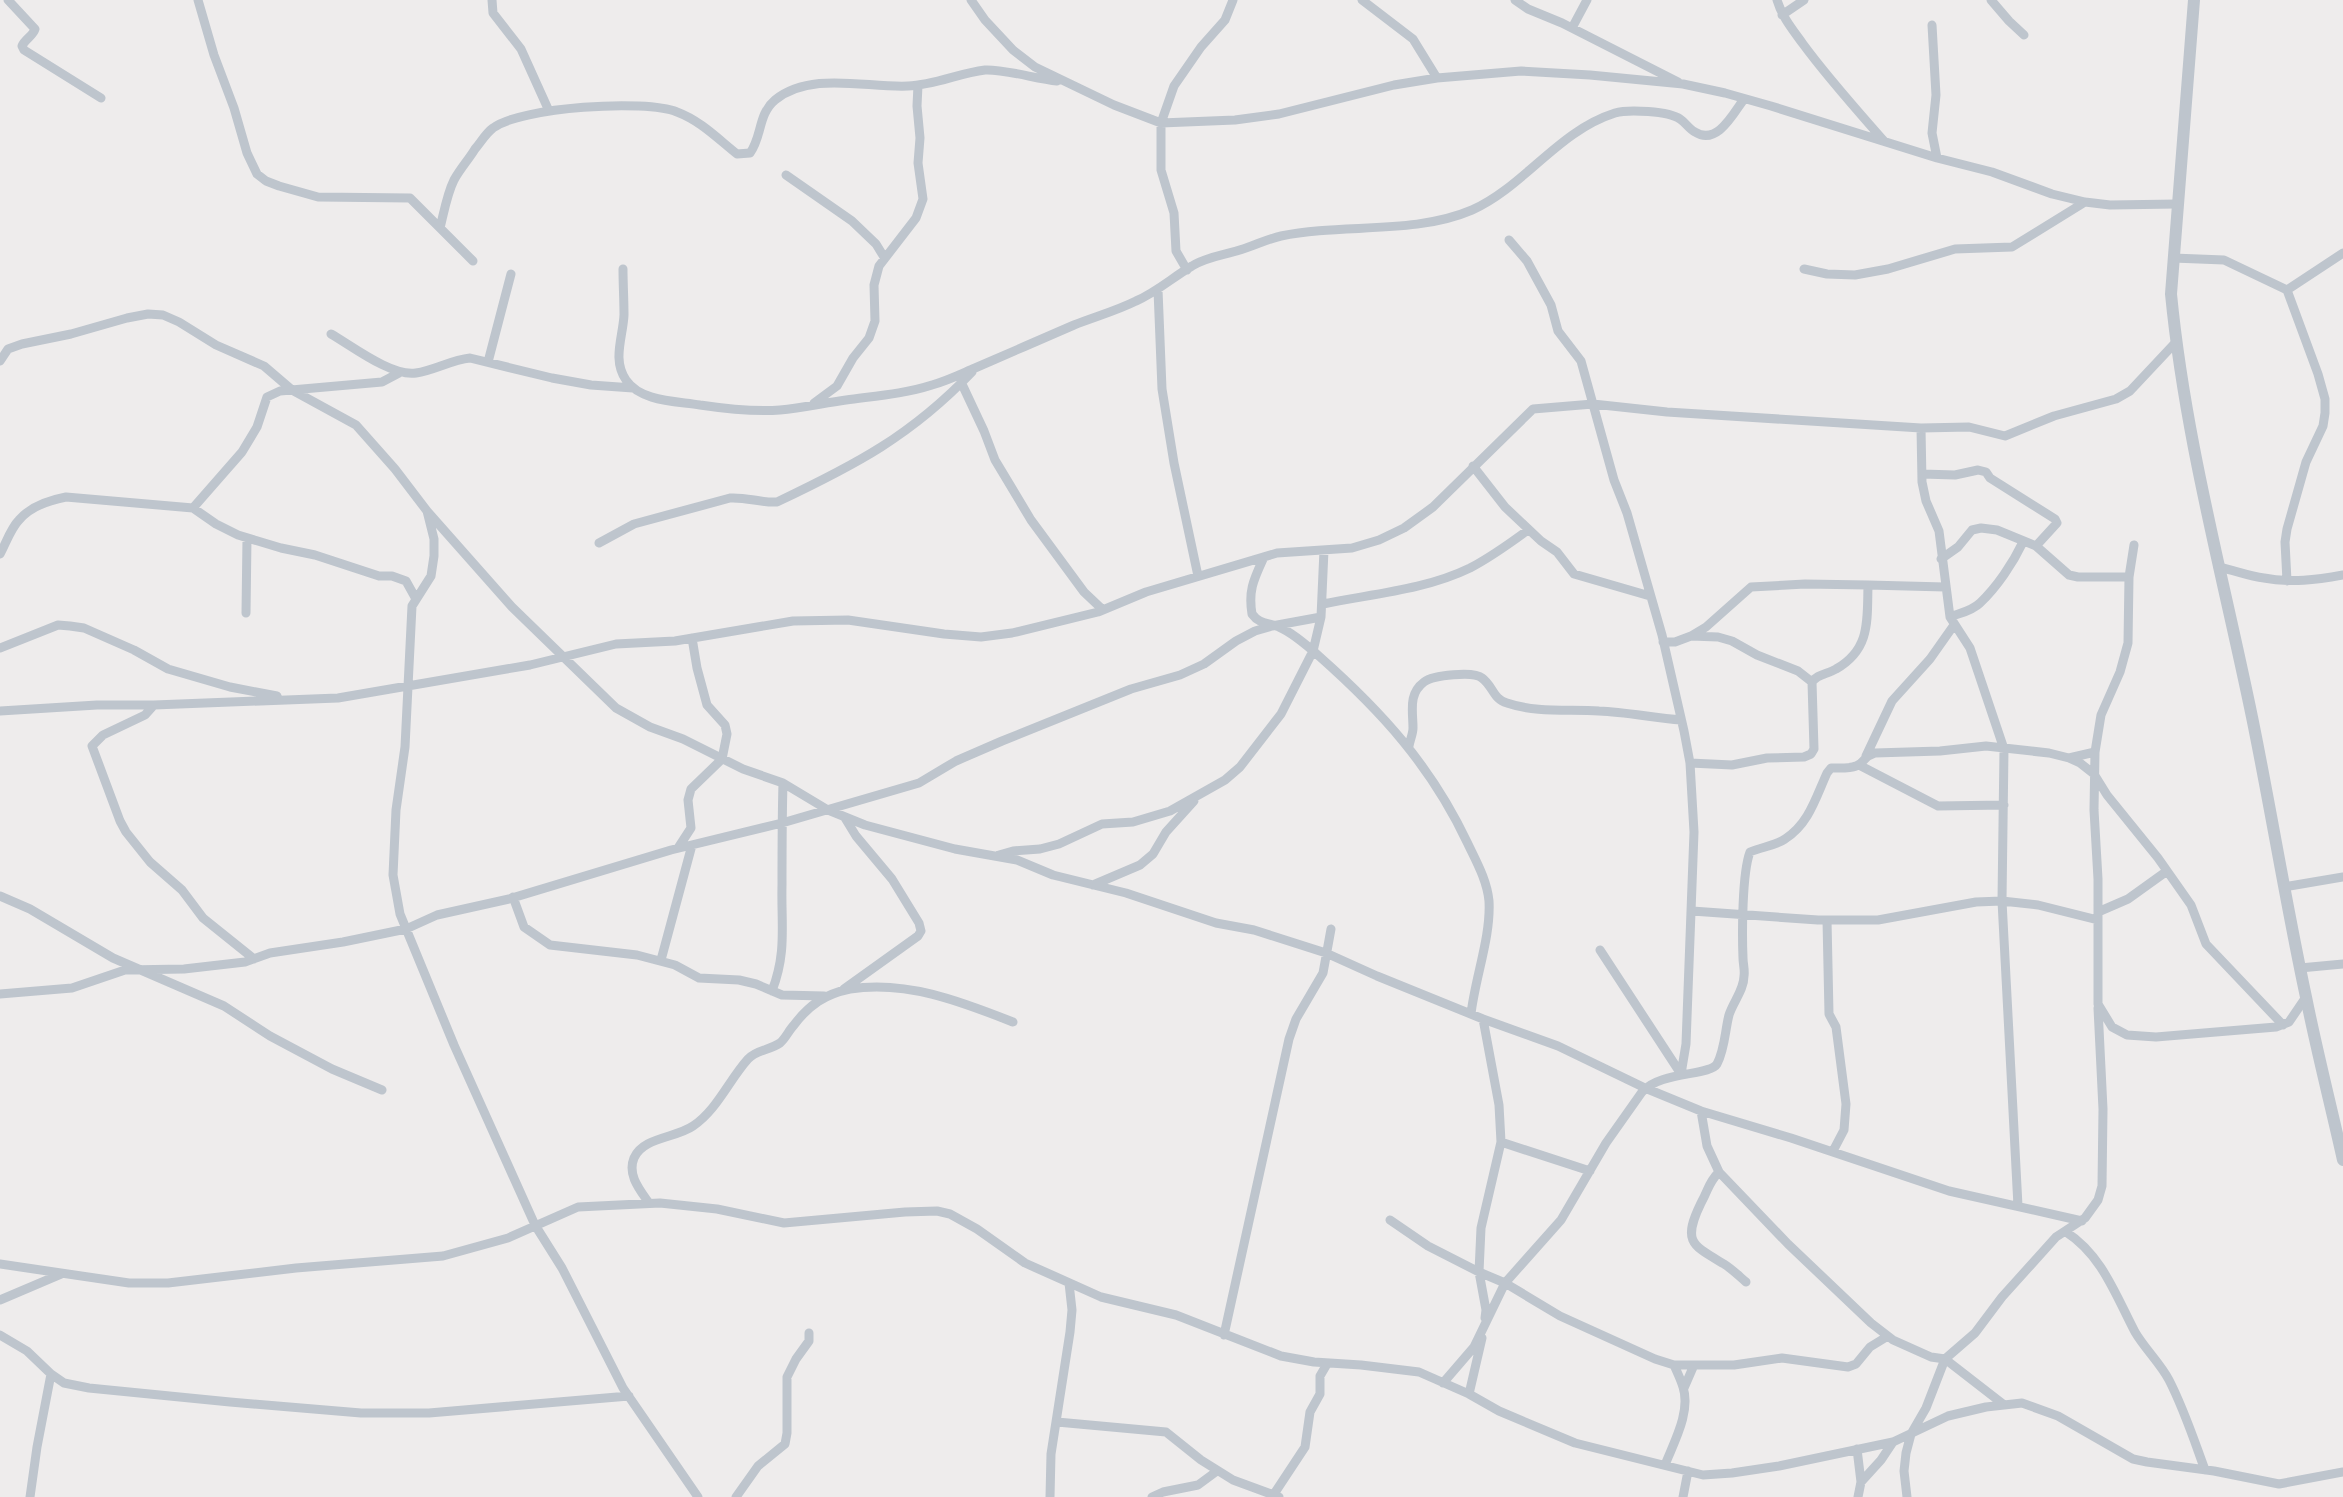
<svg xmlns="http://www.w3.org/2000/svg" width="2343" height="1497" font-family="'Archivo Narrow',sans-serif">
<style>
.lines{fill:none;stroke-linecap:round;stroke-linejoin:round}
.minor{stroke:#bec5cd;stroke-width:9}
.tertiary{stroke:#bec5cd;stroke-width:12}
</style>
<rect width="100%" height="100%" fill="#eeecec"/>
<g class="lines">
<!-- minor -->
<path class="minor" d="M 8,0 L 35,29 C 33,36 25,39 22,46 L 24,50 L 101,98
M 198,0 L 214,55 L 234,108 L 247,153 L 257,174 L 266,181 L 279,186 L 318,197 L 410,198 L 473,261
M 492,0 L 493,13 L 521,49 L 549,111
M 971,0 L 985,20 L 1013,50 L 1035,67 L 1114,105 L 1161,123 L 1235,120 L 1279,114 L 1394,85 L 1437,78 L 1521,71 L 1590,75 L 1683,84 L 1725,93 L 1771,106 L 1937,158 L 1992,172 L 2052,194 L 2085,202 L 2110,205 L 2177,204
M 1362,0 L 1413,39 L 1437,78
M 1515,0 L 1528,9 L 1562,23 L 1678,82
M 1777,0 C 1782,17 1793,30 1803,44 C 1828,78 1856,109 1884,141
M 1991,0 L 2009,21 L 2024,35
M 1782,15 L 1804,0
M 1932,25 L 1936,95 L 1932,133 L 1937,158
M 1572,28 L 1587,0
M 786,175 L 852,221 L 876,244 L 884,257
M 440,228 C 444,212 447,194 454,180 C 460,169 469,159 475,149 C 481,142 486,133 493,128 C 521,107 645,99 677,112 C 701,121 718,139 737,154 L 750,153 C 762,137 758,114 775,100 C 811,71 866,88 908,86 C 935,85 959,73 985,70 C 1004,69 1037,79 1057,81
M 1509,240 L 1527,261 L 1551,305 L 1558,331 L 1581,361 L 1614,480 L 1627,513 L 1662,635 L 1684,731 L 1690,763 L 1694,832 L 1686,1044 L 1681,1074
M 2173,258 L 2224,260 L 2287,290 L 2318,374 L 2325,399 L 2325,413 L 2323,426 L 2306,462 L 2287,529 L 2285,542 L 2287,581
M 623,269 C 623,284 624,300 624,315 C 623,337 612,360 626,380 C 641,402 677,401 700,405 C 727,409 754,412 780,410 C 802,408 824,403 846,400 C 875,396 904,394 932,385 C 947,381 961,374 975,368 C 1008,354 1041,339 1074,325 C 1094,317 1116,311 1136,301 C 1157,292 1173,277 1192,266 C 1208,256 1226,255 1243,249 C 1256,245 1267,239 1281,236 C 1342,223 1414,235 1472,210 C 1525,186 1558,131 1615,113 C 1628,109 1669,111 1680,119 C 1686,123 1689,129 1695,132 C 1717,146 1733,114 1744,99
M 1804,269 L 1827,274 L 1855,275 L 1888,269 L 1955,249 L 2012,247 L 2085,202
M 1187,270 L 1176,251 L 1174,213 L 1161,170 L 1161,123 L 1174,86 L 1201,47 L 1225,20 L 1233,0
M 1158,290 L 1162,389 L 1174,463 L 1198,576
M 2287,290 L 2343,253
M 331,334 C 352,346 392,377 416,373 C 435,370 451,360 470,358 L 552,378 L 591,385 L 633,388
M 0,361 L 8,349 L 22,344 L 71,334 L 127,318 L 148,314 L 163,315 L 179,322 L 216,345 L 264,366 L 292,390 L 356,425 L 395,469 L 427,511 L 512,607 L 616,708 L 650,727 L 683,739 L 743,769 L 783,783 L 828,810 L 865,825 L 955,849 L 1017,860 L 1053,875 L 1126,893 L 1216,923 L 1254,930 L 1326,953 L 1377,976 L 1483,1019 L 1558,1046 L 1645,1088 L 1701,1111 L 1791,1138 L 1949,1191 L 2082,1221
M 488,362 L 511,274
M 961,382 L 984,431 L 995,460 L 1031,520 L 1084,592 L 1103,610
M 814,403 L 837,386 L 853,358 L 869,338 L 875,321 L 874,285 L 879,266 L 916,218 L 923,199 L 918,163 L 920,138 L 917,106 L 918,85
M 1921,428 L 1922,482 L 1926,501 L 1939,531 L 1950,617 L 1970,648 L 2004,749 L 2002,901 L 2018,1206
M 1473,466 L 1505,507 L 1541,541 L 1557,552 L 1574,574 L 1650,596
M 1922,474 L 1955,475 L 1978,470 L 1986,472 L 1990,478 L 2055,519 L 2057,523 L 2036,546
M 193,508 L 242,452 L 257,427 L 267,397 L 280,391 L 382,382 L 399,373
M 427,511 L 434,539 L 434,556 L 431,576 L 412,606 L 405,747 L 396,810 L 393,875 L 400,914 L 454,1045 L 535,1225 L 562,1268 L 623,1388 L 698,1497
M 599,543 L 634,524 L 730,498 C 747,497 761,503 777,502 C 855,465 911,436 972,372
M 2134,545 L 2129,577 L 2128,643 L 2120,672 L 2101,715 L 2095,752 L 2094,810 L 2098,879 L 2098,1004 L 2112,1027 L 2127,1035 L 2156,1037 L 2276,1027 L 2289,1022 L 2306,997
M 0,554 C 6,543 11,528 19,520 C 30,507 50,500 66,497 L 193,508 L 216,524 L 238,535 L 281,548 L 315,555 L 379,576 L 392,576 L 406,581 L 416,599
M 1264,557 C 1254,579 1248,590 1252,614 C 1260,625 1268,622 1279,627 C 1291,632 1310,648 1320,657 C 1382,712 1431,766 1467,842 C 1476,861 1487,880 1489,901 C 1491,937 1475,978 1471,1014
M 1941,559 L 1958,547 L 1972,530 L 1981,528 L 1997,530 L 2036,546 L 2069,575 L 2078,577 L 2129,577
M 2218,567 C 2234,570 2248,576 2264,578 C 2291,583 2316,580 2343,575
M 1323,604 C 1371,594 1425,590 1470,568 C 1491,557 1509,544 1528,530
M 246,613 L 247,538
M 1950,617 C 1960,613 1972,611 1980,603 C 1997,587 2013,563 2023,542
M 1691,636 L 1718,637 L 1732,641 L 1757,655 L 1798,671 L 1812,682
M 1663,642 L 1675,642 L 1691,636 L 1706,627 L 1751,587 L 1805,584 L 1868,585
M 0,648 L 58,625 L 70,626 L 84,628 L 134,650 L 168,669 L 230,687 L 277,696
M 154,705 L 145,715 L 103,735 L 92,746 L 120,821 L 126,832 L 150,862 L 182,890 L 203,918 L 254,959
M 0,711 L 97,705 L 154,705 L 338,698 L 530,665 L 616,644 L 675,641 L 793,621 L 848,620 L 944,634 L 981,637 L 1012,633 L 1098,612 L 1146,592 L 1277,553 L 1352,548 L 1379,540 L 1404,528 L 1433,507 L 1533,409 L 1593,404 L 1667,412 L 1921,428 L 1969,427 L 2005,436 L 2054,416 L 2116,399 L 2130,391 L 2176,342
M 1409,746 C 1410,740 1413,734 1413,728 C 1413,711 1408,694 1424,682 C 1433,675 1474,671 1482,678 C 1493,686 1493,699 1507,703 C 1536,713 1569,709 1599,711 C 1626,712 1654,718 1681,720
M 1866,756 L 1892,701 L 1930,659 L 1954,625
M 2069,758 L 2095,752
M 1690,763 L 1732,765 L 1767,758 L 1804,757 L 1811,754 L 1814,749 L 1812,682 C 1817,674 1828,674 1836,669 C 1871,649 1867,620 1868,585 L 1945,587
M 1859,765 L 1938,806 L 2004,805
M 678,848 L 691,828 L 688,800 L 691,789 L 722,759 L 727,734 L 725,725 L 707,705 L 697,668 L 692,638
M 999,855 L 1013,851 L 1040,849 L 1059,844 L 1102,824 L 1133,822 L 1170,811 L 1225,780 L 1240,767 L 1281,714 L 1313,651 L 1321,617 L 1324,550
M 1093,885 L 1140,865 L 1153,854 L 1166,832 L 1194,801
M 2284,887 L 2343,877
M 0,896 L 30,909 L 113,958 L 224,1006 L 270,1036 L 332,1069 L 382,1090
M 513,897 L 524,927 L 550,945 L 637,955 L 675,965 L 699,978 L 739,980 L 756,984 L 782,995 L 824,996
M 1692,911 L 1818,920 L 1878,920 L 1976,902 L 2002,901 L 2038,905 L 2098,920
M 2098,912 L 2128,899 L 2167,871
M 1827,920 L 1829,1014 L 1836,1027 L 1846,1104 L 1844,1130 L 1833,1151
M 1600,950 L 1681,1074
M 661,960 L 692,845
M 2300,968 L 2343,964
M 844,989 L 918,936 L 921,931 L 919,923 L 892,879 L 856,836 L 845,818
M 772,991 C 787,952 781,925 782,885 C 782,851 782,817 783,783
M 0,994 L 72,988 L 125,970 L 184,969 L 245,962 L 270,953 L 343,942 L 406,929 L 437,915 L 509,899 L 671,850 L 782,823 L 919,783 L 956,761 L 1002,741 L 1131,689 L 1180,675 L 1204,664 L 1236,641 L 1255,631 L 1272,626 L 1321,617
M 1483,1019 L 1499,1105 L 1501,1142 L 1481,1228 L 1479,1272 L 1486,1310 L 1485,1318
M 1701,1111 L 1707,1146 L 1719,1172 L 1788,1244 L 1871,1323 L 1893,1340 L 1931,1357 L 1945,1359 L 2003,1404
M 1501,1142 L 1590,1171
M 1719,1172 C 1708,1183 1709,1189 1701,1203 C 1682,1242 1692,1245 1724,1264 C 1732,1269 1739,1276 1746,1282
M 649,1203 C 640,1190 627,1175 634,1158 C 643,1137 676,1138 693,1126 C 717,1110 729,1080 748,1059 C 756,1050 770,1050 780,1043 C 786,1038 789,1030 794,1025 C 809,1005 825,994 850,989 C 907,980 962,1002 1013,1022
M 1390,1220 L 1428,1246 L 1479,1272 L 1505,1283 L 1560,1316 L 1655,1359 L 1674,1365 C 1677,1372 1681,1380 1683,1387 C 1691,1412 1674,1442 1665,1465
M 2066,1232 C 2102,1255 2116,1296 2135,1332 C 2145,1349 2160,1363 2169,1380 C 2184,1409 2194,1440 2205,1470
M 0,1264 L 129,1283 L 168,1283 L 296,1268 L 443,1256 L 508,1238 L 578,1207 L 660,1203 L 717,1209 L 784,1223 L 905,1212 L 937,1211 L 950,1214 L 977,1229 L 1025,1263 L 1101,1297 L 1176,1315 L 1281,1356 L 1314,1362 L 1361,1365 L 1419,1372 L 1469,1394 L 1499,1411 L 1575,1443 L 1703,1475 L 1732,1473 L 1779,1466 L 1893,1442 L 1948,1416 L 1986,1407 L 2022,1403 L 2058,1416 L 2133,1459 L 2147,1462 L 2214,1471 L 2279,1484 L 2343,1472
M 0,1300 L 61,1274
M 0,1335 L 27,1351 L 51,1374 L 64,1383 L 89,1388 L 230,1402 L 361,1413 L 429,1413 L 629,1396
M 1224,1335 L 1289,1039 L 1296,1019 L 1323,973 L 1331,929
M 1674,1365 L 1734,1365 L 1782,1358 L 1848,1367 L 1856,1364 L 1870,1347 L 1888,1336
M 1443,1383 L 1474,1347 L 1505,1283 L 1561,1220 L 1606,1143 L 1642,1092 C 1660,1071 1710,1076 1717,1064 C 1725,1049 1725,1030 1729,1015 C 1733,1002 1744,990 1744,976 C 1745,970 1743,964 1743,958 C 1742,934 1742,873 1750,852 C 1761,847 1775,846 1785,839 C 1809,824 1816,797 1827,773 L 1831,768 C 1839,768 1849,769 1856,766 C 1865,763 1862,757 1875,753 L 1940,751 L 1986,746 L 2049,753 L 2069,758 L 2080,763 L 2094,774 L 2107,795 L 2158,858 L 2191,905 L 2206,944 L 2283,1025
M 1684,1388 L 1694,1365
M 1469,1394 L 1482,1338
M 1057,1422 L 1166,1432 L 1201,1460 L 1233,1480 L 1279,1497
M 1857,1449 L 1861,1482 L 1858,1497
M 1861,1482 L 1881,1460 L 1893,1442
M 1274,1494 L 1305,1447 L 1310,1412 L 1320,1394 L 1320,1376 L 1327,1364
M 30,1497 L 37,1447 L 51,1374
M 736,1497 L 758,1466 L 785,1444 L 787,1433 L 787,1377 L 796,1359 L 809,1341 L 809,1333
M 1050,1497 L 1051,1454 L 1070,1332 L 1072,1310 L 1069,1283
M 1152,1497 L 1163,1492 L 1198,1485 L 1217,1471
M 1683,1497 L 1688,1471
M 1907,1497 L 1904,1471 L 1906,1453 L 1911,1434 L 1926,1408 L 1945,1359 L 1975,1333 L 2002,1297 L 2056,1237 L 2085,1218 L 2098,1200 L 2102,1186 L 2103,1109 L 2098,1008"/>
<!-- tertiary -->
<path class="tertiary" d="M 2194,0 L 2171,294 C 2185,438 2223,576 2252,717 C 2271,810 2286,904 2306,997 C 2317,1052 2331,1106 2343,1160"/>
</g>
</svg>
